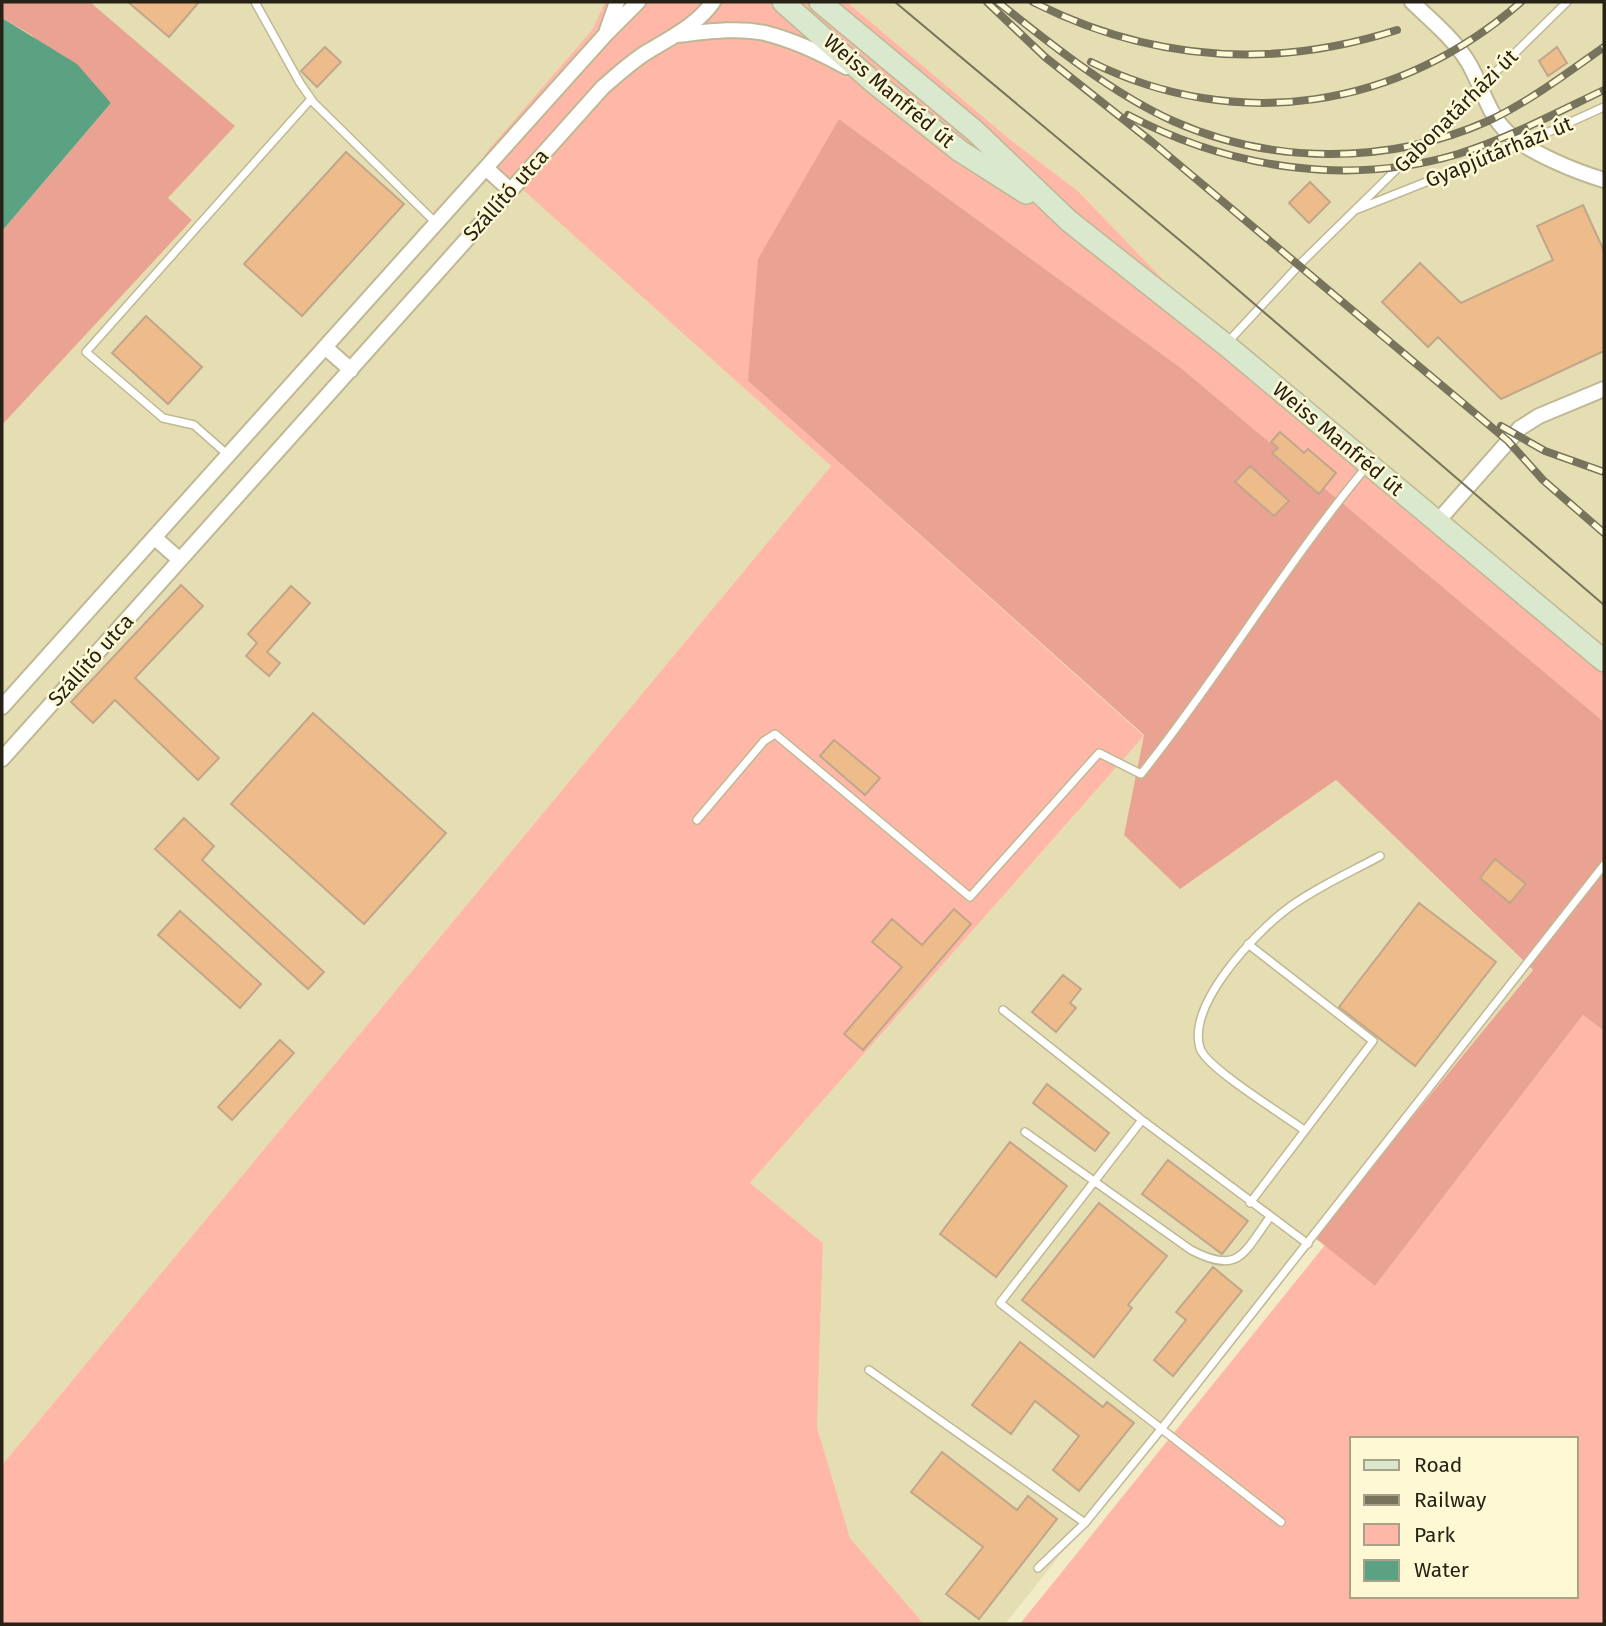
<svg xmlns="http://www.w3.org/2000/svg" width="1606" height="1626" font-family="'Fira Sans',sans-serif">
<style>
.built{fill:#e6deb3}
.green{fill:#ffb8a7;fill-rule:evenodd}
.forest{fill:#eaa393}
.water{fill:#5ba283}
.building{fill:#eebc8a;stroke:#c1a68c;stroke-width:2}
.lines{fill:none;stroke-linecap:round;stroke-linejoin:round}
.lane-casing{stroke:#bfb895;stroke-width:10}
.street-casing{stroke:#bfb895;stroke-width:18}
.secondary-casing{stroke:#bfb895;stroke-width:24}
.lane{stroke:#fff;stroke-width:7}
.street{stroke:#fff;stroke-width:14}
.secondary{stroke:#dae8cd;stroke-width:21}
.tram{stroke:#77735c;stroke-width:2}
.rail-casing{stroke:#77735c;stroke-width:8}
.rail{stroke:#fff8d4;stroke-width:5;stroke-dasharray:16;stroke-linecap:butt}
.labels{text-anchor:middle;stroke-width:5;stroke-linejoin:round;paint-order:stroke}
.street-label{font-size:21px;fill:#262316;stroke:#fff8d4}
</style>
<rect width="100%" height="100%" fill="#f1ebc7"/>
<!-- built -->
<path class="built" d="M 90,2 L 605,2 L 592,30 L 485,155 L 831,466 L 2,1465 L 2,425 L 192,220 L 168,198 L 234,126 Z
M 847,2 L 1604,2 L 1604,661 L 1226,345 L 1078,191 L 1012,141 Z
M 1144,736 L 1124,835 L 1336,780 L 1533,971 L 1314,1237 L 1005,1624 L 924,1624 L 850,1538 L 817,1427 L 823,1243 L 750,1183 Z"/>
<!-- green -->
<path class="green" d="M 605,2 L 847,2 L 1012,141 L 1078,191 L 1226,345 L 1604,661 L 1604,722 L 1181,368 L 839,119 L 748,381 L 1144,736 L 750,1183 L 823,1243 L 817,1427 L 850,1538 L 924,1624 L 2,1624 L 2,1465 L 831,466 L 484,155 L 592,30 Z
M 1583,1015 L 1604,1031 L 1604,1624 L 1020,1624 L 1325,1245 L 1375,1286 ZM 1352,1439 L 1576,1439 L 1576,1596 L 1352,1596 Z"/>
<!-- forest -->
<path class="forest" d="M 2,2 L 90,2 L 235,126 L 168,198 L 192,220 L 2,425 L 2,231 L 111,103 L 31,35 L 2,18 Z
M 839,119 L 1181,368 L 1604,722 L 1604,1031 L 1583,1015 L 1375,1286 L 1314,1237 L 1533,970 L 1336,780 L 1180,889 L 1124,835 L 1144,735 L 748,381 L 758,259 Z"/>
<!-- water -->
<path class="water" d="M 2,18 L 77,64 L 111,103 L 2,231 Z"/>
<!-- building -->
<path class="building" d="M 128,2 L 199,2 L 169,37 Z
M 325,47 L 341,62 L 317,87 L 301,71 Z
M 1557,47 L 1567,63 L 1548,76 L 1539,61 Z
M 346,152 L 404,204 L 302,316 L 244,264 Z
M 1310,182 L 1330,202 L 1309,223 L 1289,203 Z
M 1583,205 L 1604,251 L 1604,351 L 1501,399 L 1438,337 L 1428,347 L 1382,302 L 1420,263 L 1461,303 L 1553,260 L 1537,226 Z
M 146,316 L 202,367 L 168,404 L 112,353 Z
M 1280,432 L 1304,453 L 1308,449 L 1336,473 L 1319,494 L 1272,453 L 1278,448 L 1271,442 Z
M 1250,466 L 1289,501 L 1274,516 L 1235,482 Z
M 181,585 L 203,606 L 135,678 L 219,758 L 198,780 L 115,700 L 93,723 L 71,702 Z
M 291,586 L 310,603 L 267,652 L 280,663 L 269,676 L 246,656 L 257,643 L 248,634 Z
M 313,713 L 446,833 L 364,924 L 231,804 Z
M 834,740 L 880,778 L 865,795 L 820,756 Z
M 184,818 L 214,846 L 202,860 L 324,972 L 308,989 L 155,849 Z
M 1495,859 L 1526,884 L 1510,903 L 1480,878 Z
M 1419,903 L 1496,962 L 1415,1066 L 1339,1007 Z
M 954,909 L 971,924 L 863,1050 L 844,1034 L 902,967 L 872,942 L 892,919 L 922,945 Z
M 180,911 L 261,984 L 240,1008 L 158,935 Z
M 1063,975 L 1081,989 L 1070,1003 L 1076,1008 L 1056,1032 L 1032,1012 Z
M 280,1040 L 294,1053 L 232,1120 L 218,1107 Z
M 1047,1084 L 1109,1133 L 1095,1151 L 1033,1103 Z
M 1010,1142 L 1067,1186 L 996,1277 L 940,1234 Z
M 1168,1160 L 1248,1221 L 1222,1254 L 1142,1194 Z
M 1099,1203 L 1167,1256 L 1128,1305 L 1132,1308 L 1094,1357 L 1022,1300 Z
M 1213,1267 L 1242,1291 L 1173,1376 L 1154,1360 L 1186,1320 L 1176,1312 Z
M 1020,1342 L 1103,1407 L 1107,1402 L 1134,1423 L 1079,1491 L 1053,1470 L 1079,1436 L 1035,1401 L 1011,1434 L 972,1405 Z
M 942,1452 L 1017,1510 L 1028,1496 L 1057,1519 L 979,1619 L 946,1594 L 983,1547 L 911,1492 Z"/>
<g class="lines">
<!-- lane casing -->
<g class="lane-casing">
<path id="lane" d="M 255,2 L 300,83 L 314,103 L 436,223
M 1358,209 L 1522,144 L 1604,107
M 1226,344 L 1302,262 L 1567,2
M 228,455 L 194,425 L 163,418 L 86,352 L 311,99
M 697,820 L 764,741 L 775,734 L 970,897 L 1099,753 L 1141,774 C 1221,674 1286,563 1368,465
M 1248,944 L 1373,1041 L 1250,1203
M 1003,1010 L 1142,1120
M 1304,1130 C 1284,1115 1205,1067 1200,1048 C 1187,1004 1255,933 1287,909 C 1313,889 1351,872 1380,856
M 1025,1132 L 1191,1250 C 1239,1275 1243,1254 1270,1217
M 869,1370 L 1085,1523
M 1281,1522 L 1000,1303 L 1142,1120 L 1308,1244
M 1038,1568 L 1085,1523 L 1162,1428 L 1604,865"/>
</g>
<!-- street casing -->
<g class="street-casing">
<path id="street" d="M 1412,2 C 1431,20 1454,39 1468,62 C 1482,85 1487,113 1507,132 C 1527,152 1577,172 1604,180
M 607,30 L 617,2
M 677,35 C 705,32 736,27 765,33 C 792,40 821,53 846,67
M 486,168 L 510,190
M 325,347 L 351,370
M 1437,522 L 1520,428 L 1539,416 L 1604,389
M 155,538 L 180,560
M 2,707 L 605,35 L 638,2
M 2,759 L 603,87 C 617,75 631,62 647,52 C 670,38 697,25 713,2"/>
</g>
<!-- secondary casing -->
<g class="secondary-casing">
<path id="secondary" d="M 783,2 L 872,81 L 960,151 L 1026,193
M 820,2 L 975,131 L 1069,221 L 1226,345 L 1604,661"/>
</g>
<!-- lane -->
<use href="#lane" class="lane"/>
<!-- street -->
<use href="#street" class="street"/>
<!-- secondary -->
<use href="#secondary" class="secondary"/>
<!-- tram -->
<path class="tram" d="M 895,2 L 1201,258 L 1604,605"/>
<!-- rail casing -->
<g class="rail-casing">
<path id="rail" d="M 987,2 L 1045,57 L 1152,142 L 1508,441 L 1543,480 L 1604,533
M 998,2 C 1049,43 1113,94 1173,121 C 1272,165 1389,165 1488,121 C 1529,102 1567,73 1604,47
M 1033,2 C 1150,61 1272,70 1397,30
M 1091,62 C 1237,134 1399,109 1521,2
M 1128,115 C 1228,168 1348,187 1458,154 C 1509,138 1556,113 1604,90
M 1501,426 L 1545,451 L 1604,472"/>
</g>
<!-- rail -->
<use href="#rail" class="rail"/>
</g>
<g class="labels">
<!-- street labels -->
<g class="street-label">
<text transform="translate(889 91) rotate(40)" y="7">Weiss Manfréd út</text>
<text transform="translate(1456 111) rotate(-45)" y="7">Gabonatárházi út</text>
<text transform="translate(1499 152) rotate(-22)" y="7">Gyapjútárházi út</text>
<text transform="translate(506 195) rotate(-48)" y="7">Szállító utca</text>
<text transform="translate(1338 439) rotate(40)" y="7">Weiss Manfréd út</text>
<text transform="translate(91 660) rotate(-48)" y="7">Szállító utca</text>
</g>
</g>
<!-- border -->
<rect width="1606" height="1626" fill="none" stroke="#262316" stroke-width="7"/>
<!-- legend -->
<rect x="1350" y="1437" width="228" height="161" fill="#fff8d4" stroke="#a8a388" stroke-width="2"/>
<rect x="1364" y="1460" width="35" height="10" fill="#dae8cd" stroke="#a8a388" stroke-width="2"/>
<text x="1414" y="1472" font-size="21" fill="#262316">Road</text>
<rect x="1364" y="1495" width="35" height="10" fill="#77735c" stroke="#a8a388" stroke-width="2"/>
<text x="1414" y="1507" font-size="21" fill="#262316">Railway</text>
<rect x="1364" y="1524" width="35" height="21" fill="#ffb8a7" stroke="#a8a388" stroke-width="2"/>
<text x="1414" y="1542" font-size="21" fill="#262316">Park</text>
<rect x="1364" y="1560" width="35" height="21" fill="#5ba283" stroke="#a8a388" stroke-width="2"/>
<text x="1414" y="1577" font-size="21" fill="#262316">Water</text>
</svg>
